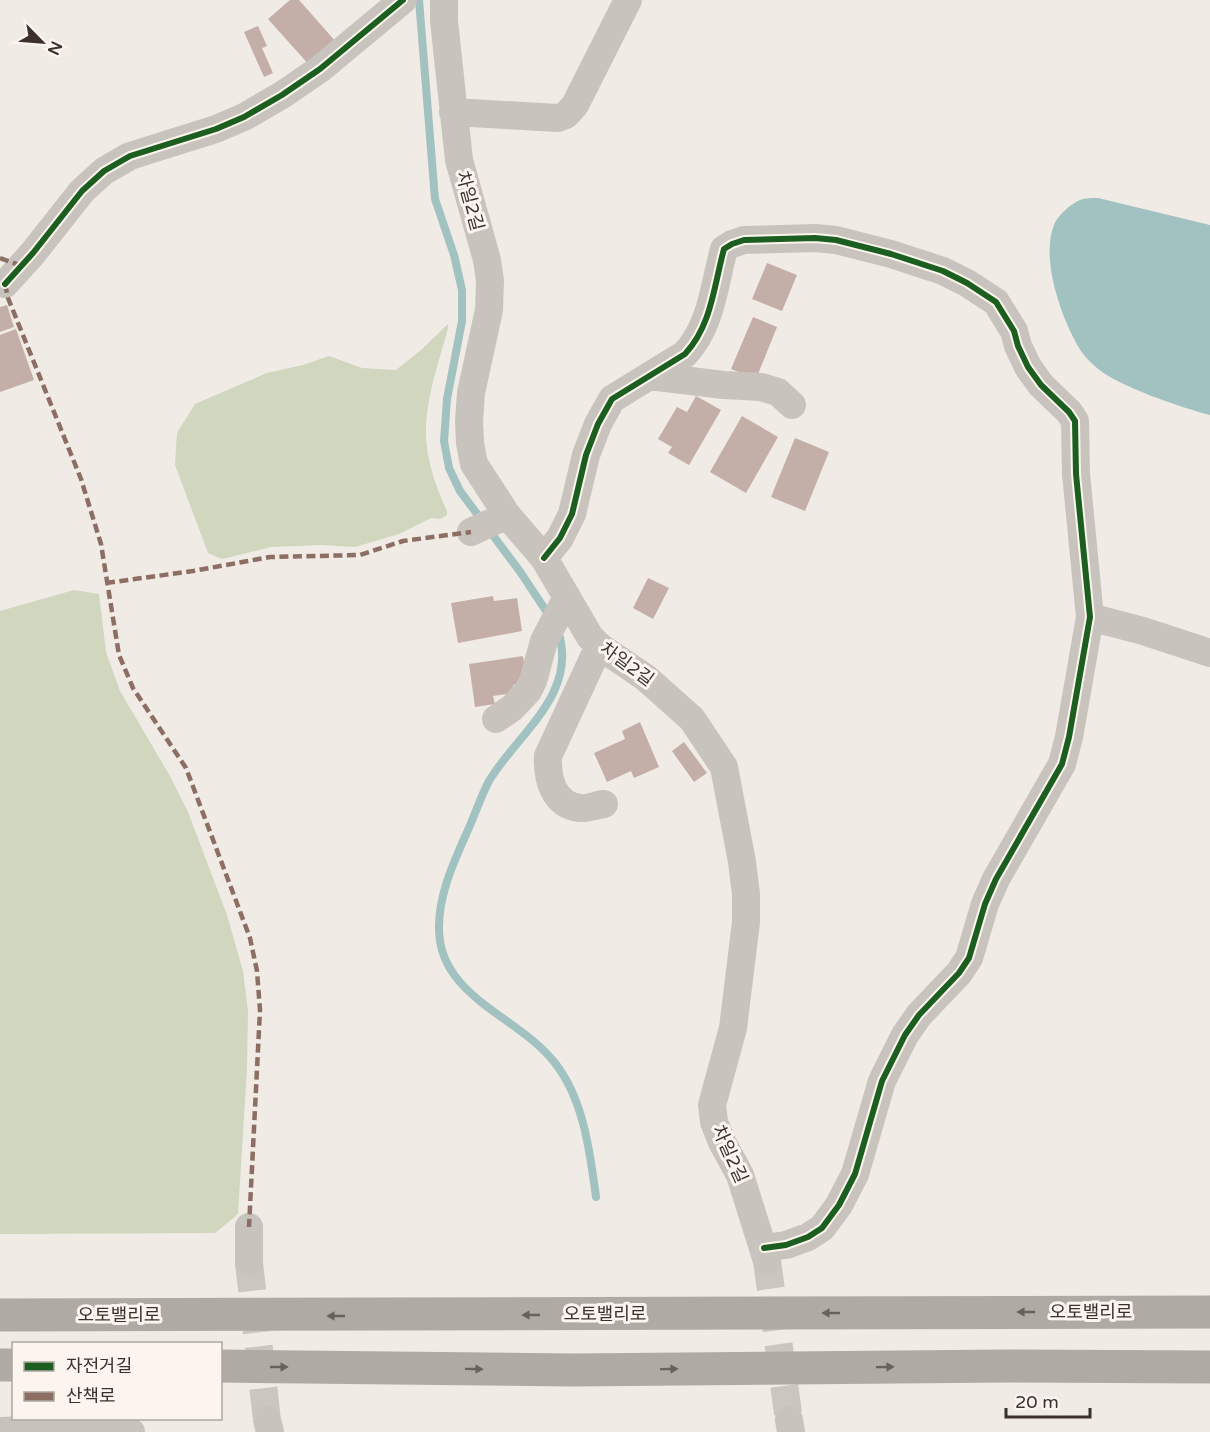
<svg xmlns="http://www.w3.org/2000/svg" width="1210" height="1432" font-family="'Varela Round','Noto Sans KR',sans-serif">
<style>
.green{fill:#d1d6bf}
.water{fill:#a1c2c1}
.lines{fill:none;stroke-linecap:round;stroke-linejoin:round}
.stream{stroke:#a1c2c1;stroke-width:8}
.building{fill:#c3afa7}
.minor-tunnel{stroke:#ccc6c0;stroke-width:28;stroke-dasharray:28 14;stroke-linecap:butt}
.minor{stroke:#c9c3be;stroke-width:28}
.highway{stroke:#afaaa4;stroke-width:33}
.quiet{stroke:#8d6e63;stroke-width:4.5;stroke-dasharray:9 4.5;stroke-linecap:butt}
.cycleway-casing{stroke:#fbf5ee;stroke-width:10}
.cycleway{stroke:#1b5e20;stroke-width:6}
.oneway{fill:#69615b}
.labels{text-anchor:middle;stroke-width:6;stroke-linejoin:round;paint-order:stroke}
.street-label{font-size:18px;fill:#3b302b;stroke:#fbf5ee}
</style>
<rect width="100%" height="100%" fill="#f0ebe5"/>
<!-- green -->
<path class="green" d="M 448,324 L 448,328 C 439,362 425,400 426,436 C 427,462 436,487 447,511 L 447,515 L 441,519 L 431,518 L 399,534 L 355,547 L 321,545 L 271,547 L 222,559 L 208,553 L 175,465 L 177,433 L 195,404 L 267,373 L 303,365 L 329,356 L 362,368 L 396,370 L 421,350 Z
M 74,590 L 99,594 L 106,652 L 120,691 L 170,776 L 188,812 L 227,915 L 243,971 L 248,1011 L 247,1069 L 238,1214 L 215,1233 L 0,1234 L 0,611 Z"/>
<!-- water -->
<path class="water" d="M 1098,198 L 1210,225 L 1210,415 C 1182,408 1118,386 1097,368 C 1091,363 1085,357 1081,351 C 1062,321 1040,259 1054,225 C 1057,216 1072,203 1080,200 C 1085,198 1093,198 1098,198 Z"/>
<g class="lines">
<!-- stream -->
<path class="stream" d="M 419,0 L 435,199 L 454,255 L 462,290 L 462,321 L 447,399 L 444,441 L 449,468 L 460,491 L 521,573 L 550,617
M 558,631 C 579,694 517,734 489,781 C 482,794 477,809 471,823 C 457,856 439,890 439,927 C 438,997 519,1016 555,1063 C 584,1100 590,1153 596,1197"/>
</g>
<!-- building -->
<path class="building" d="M 290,0 L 299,0 L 337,43 L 311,67 L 268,19 Z
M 258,26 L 267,46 L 262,48 L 273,73 L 264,77 L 244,32 Z
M 767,263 L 797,275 L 782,311 L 752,299 Z
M 7,305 L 14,327 L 0,332 L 0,307 Z
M 753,317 L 777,327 L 756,379 L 731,369 Z
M 16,329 L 34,380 L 0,392 L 0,335 Z
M 696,396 L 721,410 L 689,465 L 668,453 L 672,447 L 658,439 L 677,407 L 687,412 Z
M 742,416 L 778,437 L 746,493 L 710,472 Z
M 795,438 L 829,452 L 805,511 L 771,497 Z
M 648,578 L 669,588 L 653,619 L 633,608 Z
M 493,596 L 494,601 L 517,598 L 522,631 L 458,643 L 451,603 Z
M 523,656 L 527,682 L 513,685 L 514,693 L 493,696 L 495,704 L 475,707 L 469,664 Z
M 640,722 L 659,767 L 634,778 L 631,771 L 607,782 L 594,753 L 625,739 L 622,731 Z
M 684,742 L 707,773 L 694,782 L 672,751 Z"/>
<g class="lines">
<!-- minor-tunnel -->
<path class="minor-tunnel" d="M 767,1261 L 789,1420
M 249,1263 L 267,1420"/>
<!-- minor -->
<path class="minor" d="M 444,0 L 444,21 L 459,160 L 487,260 L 490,281 L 489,310 L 471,393 L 469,421 L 470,443 L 474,464 L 507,515 L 544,558 L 590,637 L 599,646 L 646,678 L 692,719 L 724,767 L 742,862 L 746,894 L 746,922 L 733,1028 L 712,1105 L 714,1122 L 722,1142 L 740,1175 L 767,1261
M 453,112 L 558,118 L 566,115 L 575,105 L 628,0
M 5,284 L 33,253 L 82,191 L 104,171 L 130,156 L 216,129 L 244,117 L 282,95 L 320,69 L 403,0
M 649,376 L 724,385 L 761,387 L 778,392 L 792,405
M 471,532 L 507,515
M 544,558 L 560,538 L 572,514 L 586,455 L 598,424 L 612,399 L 685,354 C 712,325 714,285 724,249 L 732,244 L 744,240 L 815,238 L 836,240 L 891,254 L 943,271 L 967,283 L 996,302 L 1014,331 L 1018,346 L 1028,367 L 1041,385 L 1069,412 L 1075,421 L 1076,474 L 1090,617 L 1069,737 L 1062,764 L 996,879 L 985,904 L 969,958 L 959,973 L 919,1015 L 905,1035 L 882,1081 L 855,1174 L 839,1205 L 822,1228 L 808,1237 L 786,1245 L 764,1248
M 1090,617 L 1143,631 L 1210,653
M 599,646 L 548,756 C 547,778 553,805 580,808 C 587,809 596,805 604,804
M 496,719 L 512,708 L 528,691 L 533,681 L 544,641 L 567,597
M 249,1227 L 249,1263
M 267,1420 L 270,1432
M 789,1420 L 791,1432
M 0,1431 L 78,1428 L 131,1432"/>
<!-- highway -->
<path class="highway" d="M 0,1315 L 1210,1312
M 0,1365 L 14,1365
M 220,1366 L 573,1370 L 1007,1366 L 1210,1367"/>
<!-- quiet -->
<path class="quiet" d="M 0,258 L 22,266
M 5,284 L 8,298 L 81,479 L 101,544 L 119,655 L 133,688 L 186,768 L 250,938 L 257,971 L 260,1010 L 249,1227
M 106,583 L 193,571 L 270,557 L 360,555 L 403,541 L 471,532"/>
<!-- cycleway casing -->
<g class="cycleway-casing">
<path id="cycleway" d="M 5,284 L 33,253 L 82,191 L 104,171 L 130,156 L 216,129 L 244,117 L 282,95 L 320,69 L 403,0
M 544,558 L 560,538 L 572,514 L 586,455 L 598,424 L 612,399 L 685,354 C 712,325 714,285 724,249 L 732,244 L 744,240 L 815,238 L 836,240 L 891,254 L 943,271 L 967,283 L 996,302 L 1014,331 L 1018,346 L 1028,367 L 1041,385 L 1069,412 L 1075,421 L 1076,474 L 1090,617 L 1069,737 L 1062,764 L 996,879 L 985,904 L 969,958 L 959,973 L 919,1015 L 905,1035 L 882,1081 L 855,1174 L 839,1205 L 822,1228 L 808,1237 L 786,1245 L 764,1248"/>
</g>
<!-- cycleway -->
<use href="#cycleway" class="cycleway"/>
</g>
<!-- one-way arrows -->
<defs><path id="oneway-solid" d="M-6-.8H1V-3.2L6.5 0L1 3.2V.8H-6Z" transform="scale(1.5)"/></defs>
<g class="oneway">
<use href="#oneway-solid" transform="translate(1026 1312) rotate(180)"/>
<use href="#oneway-solid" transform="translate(831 1313) rotate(180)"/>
<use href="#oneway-solid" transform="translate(531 1315) rotate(180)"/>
<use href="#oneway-solid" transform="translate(336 1316) rotate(180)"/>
<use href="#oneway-solid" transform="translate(279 1367)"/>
<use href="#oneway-solid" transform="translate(885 1367) rotate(-1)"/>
<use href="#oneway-solid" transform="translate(474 1369) rotate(1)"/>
<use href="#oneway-solid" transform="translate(669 1369) rotate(-1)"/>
</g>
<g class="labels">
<!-- street labels -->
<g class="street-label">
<text transform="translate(470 201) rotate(75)" y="6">차일2길</text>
<text transform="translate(627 664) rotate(36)" y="6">차일2길</text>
<text transform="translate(730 1154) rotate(66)" y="6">차일2길</text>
<text x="1091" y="1318">오토밸리로</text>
<text x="605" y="1320">오토밸리로</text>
<text x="119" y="1321">오토밸리로</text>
</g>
</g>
<!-- legend -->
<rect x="12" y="1342" width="210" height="78" fill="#fbf5ee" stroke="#aea6a0" stroke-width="1.5"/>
<rect x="24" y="1362" width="30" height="9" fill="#1b5e20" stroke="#aea6a0" stroke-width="1.5"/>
<text x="66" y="1372" font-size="18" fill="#3b302b">자전거길</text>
<rect x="24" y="1392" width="30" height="9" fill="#8d6e63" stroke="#aea6a0" stroke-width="1.5"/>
<text x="66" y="1402" font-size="18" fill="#3b302b">산책로</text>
<!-- north arrow -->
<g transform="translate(42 42) rotate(115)" stroke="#fbf5ee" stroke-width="4.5" paint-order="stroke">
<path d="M0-4.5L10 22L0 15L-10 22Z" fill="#3b302b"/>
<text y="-9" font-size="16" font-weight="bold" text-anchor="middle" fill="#3b302b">N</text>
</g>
<!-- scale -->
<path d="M1006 1408v9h84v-9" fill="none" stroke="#3b302b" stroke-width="3"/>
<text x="1015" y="1408" font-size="18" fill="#3b302b" stroke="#fbf5ee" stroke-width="4.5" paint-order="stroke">20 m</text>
</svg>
